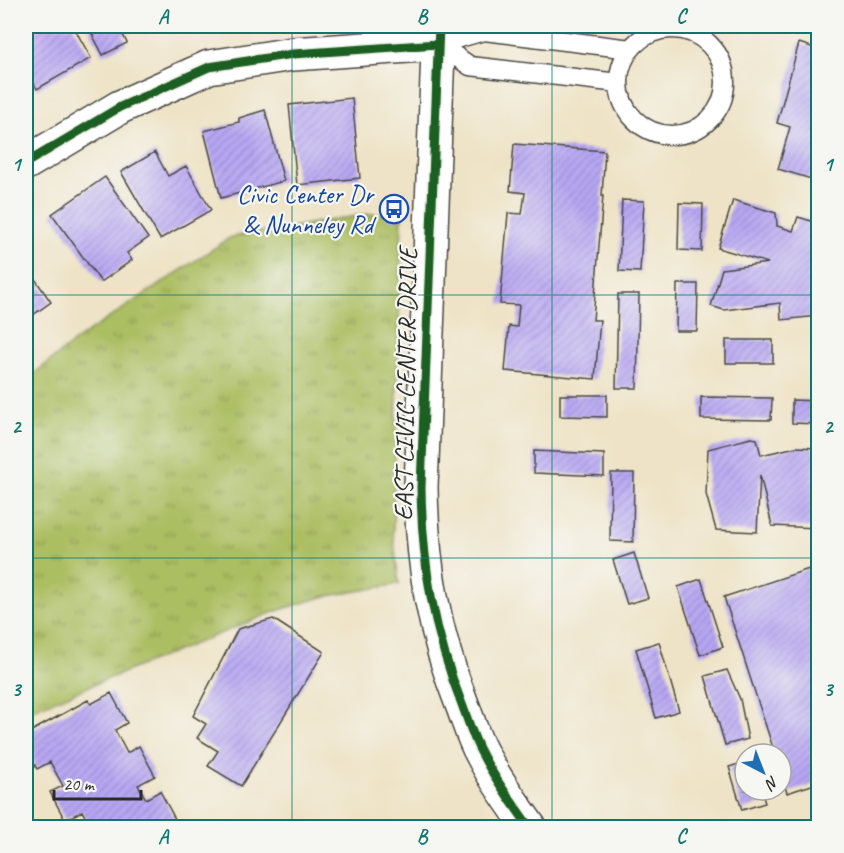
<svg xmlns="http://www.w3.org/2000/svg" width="844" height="853" font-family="Caveat,sans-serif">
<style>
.park{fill:url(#park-tufts);stroke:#6c7446;stroke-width:1.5}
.building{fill:url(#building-hatch)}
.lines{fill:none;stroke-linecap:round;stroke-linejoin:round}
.service-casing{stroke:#484742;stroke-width:21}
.minor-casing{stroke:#484742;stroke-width:36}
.tertiary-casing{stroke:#484742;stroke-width:36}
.service{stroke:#fff;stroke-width:18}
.minor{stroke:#fff;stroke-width:33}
.tertiary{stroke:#fff;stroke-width:33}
.cycleway-casing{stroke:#f6f6f2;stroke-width:13}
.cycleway{stroke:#1b5e20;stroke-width:9}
.grid{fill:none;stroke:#0f766e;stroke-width:1.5;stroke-opacity:0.55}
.labels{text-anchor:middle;stroke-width:4.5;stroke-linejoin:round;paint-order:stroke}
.transit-label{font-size:26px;fill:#164399;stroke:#f6f6f2;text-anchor:end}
.street-label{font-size:26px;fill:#2b2b2b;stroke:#f6f6f2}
.neatline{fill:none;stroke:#0f766e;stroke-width:2}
.grid-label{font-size:20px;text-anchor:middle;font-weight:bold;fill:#0f766e}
</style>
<defs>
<pattern id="park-tufts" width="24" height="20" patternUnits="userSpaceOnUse" patternTransform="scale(1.5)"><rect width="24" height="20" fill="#acbe62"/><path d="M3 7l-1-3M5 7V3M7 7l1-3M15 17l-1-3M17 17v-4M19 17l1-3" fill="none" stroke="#8c9b51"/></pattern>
<pattern id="building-hatch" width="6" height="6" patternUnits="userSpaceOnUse" patternTransform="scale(1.5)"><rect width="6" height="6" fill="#b8a7f4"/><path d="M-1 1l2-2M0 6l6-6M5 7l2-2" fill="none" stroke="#9688c6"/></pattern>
</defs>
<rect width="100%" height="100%" fill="#f6f6f2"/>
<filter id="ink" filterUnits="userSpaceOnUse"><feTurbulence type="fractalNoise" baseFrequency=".0167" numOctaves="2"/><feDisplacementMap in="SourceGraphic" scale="12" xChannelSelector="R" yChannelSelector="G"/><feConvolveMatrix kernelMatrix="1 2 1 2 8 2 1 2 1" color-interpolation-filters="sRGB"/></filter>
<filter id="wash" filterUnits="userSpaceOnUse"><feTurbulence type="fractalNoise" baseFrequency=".008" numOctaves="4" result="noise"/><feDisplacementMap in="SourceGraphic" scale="24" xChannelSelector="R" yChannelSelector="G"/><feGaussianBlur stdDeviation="1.35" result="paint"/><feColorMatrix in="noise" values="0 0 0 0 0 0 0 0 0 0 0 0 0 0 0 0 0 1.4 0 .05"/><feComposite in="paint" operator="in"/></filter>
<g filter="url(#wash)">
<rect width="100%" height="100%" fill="#eee3c6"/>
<!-- park -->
<path class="park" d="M 369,214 L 402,214 L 393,532 L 399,584 L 322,597 L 276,611 L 26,712 L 26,380 L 79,338 L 231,237 Z"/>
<g id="blocks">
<!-- building -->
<path class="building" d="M 26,26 L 73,26 L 91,58 L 37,89 L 26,69 Z
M 88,26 L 142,26 L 123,35 L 127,43 L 103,55 Z
M 799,43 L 818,49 L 818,181 L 778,169 L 790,127 L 777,123 Z
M 352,98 L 360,178 L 297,185 L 289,105 Z
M 265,110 L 284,181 L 221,198 L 204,131 L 239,122 L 239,118 Z
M 514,144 L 605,151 L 602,196 L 603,196 L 593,320 L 600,320 L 595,379 L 505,371 L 509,326 L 517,327 L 519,305 L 500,304 L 508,213 L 522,214 L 525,193 L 510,191 Z
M 155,152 L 168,176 L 186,166 L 211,210 L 160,239 L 121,172 Z
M 105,177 L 148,238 L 127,253 L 132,260 L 101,282 L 52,214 Z
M 622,200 L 644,201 L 640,272 L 619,271 Z
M 733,200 L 776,213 L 777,226 L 793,231 L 798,217 L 818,223 L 818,316 L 781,320 L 780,303 L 724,310 L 711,306 L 722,269 L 768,263 L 718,248 Z
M 391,202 L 399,202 L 398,220 L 390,220 Z
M 679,203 L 703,204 L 702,251 L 678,250 Z
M 26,266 L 51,302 L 26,320 Z
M 677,284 L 698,284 L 697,331 L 676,331 Z
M 618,294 L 639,294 L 637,388 L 616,388 Z
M 726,340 L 773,340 L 773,363 L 726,363 Z
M 560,395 L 607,395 L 607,417 L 560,416 Z
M 701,397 L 772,398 L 771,420 L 701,419 Z
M 792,400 L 818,401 L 818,424 L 792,423 Z
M 751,438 L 757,439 L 761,455 L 796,447 L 818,448 L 818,528 L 772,526 L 760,475 L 757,532 L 716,530 L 706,494 L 708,449 Z
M 534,451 L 604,454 L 604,476 L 534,473 Z
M 611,473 L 634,473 L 633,542 L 610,541 Z
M 634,553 L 648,598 L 627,604 L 613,560 Z
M 812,568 L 818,589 L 818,783 L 787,793 L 781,774 L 781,754 L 775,754 L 724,597 Z
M 701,579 L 723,647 L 700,655 L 678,587 Z
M 273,619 L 324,652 L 241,786 L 208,766 L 218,751 L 197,738 L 206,724 L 193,716 L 238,629 Z
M 659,642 L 679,711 L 656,718 L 636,649 Z
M 727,670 L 740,699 L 748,739 L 725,745 L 705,676 Z
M 111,693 L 127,723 L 115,730 L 127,753 L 139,746 L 155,776 L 138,785 L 146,799 L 160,791 L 176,821 L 172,823 L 174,828 L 91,828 L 82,811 L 65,820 L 50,792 L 63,786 L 50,762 L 37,769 L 26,747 L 26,734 L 88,700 L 91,704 Z
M 745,762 L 745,790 L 761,790 L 765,803 L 742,810 L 729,767 Z
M 26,786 L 31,794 L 26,799 Z"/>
</g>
</g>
<g filter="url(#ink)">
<use href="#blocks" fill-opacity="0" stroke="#484742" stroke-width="1.5"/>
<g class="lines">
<!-- service casing -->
<g class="service-casing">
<path id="service" d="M619 82a53 53 0 1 1 106 0a53 53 0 1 1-106 0Z
M 438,44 L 484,31 L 631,49
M 438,44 L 470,66 L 619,83"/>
</g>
<!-- minor casing -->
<g class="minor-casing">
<path id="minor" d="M 26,163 L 120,107 L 209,67 L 293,54 L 438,44"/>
</g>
<!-- tertiary casing -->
<g class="tertiary-casing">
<path id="tertiary" d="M 439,26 L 421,487 C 422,566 434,634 463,707 C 469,723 474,740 482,754 C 495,780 513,804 530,828"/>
</g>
<!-- service -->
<use href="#service" class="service"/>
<!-- minor -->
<use href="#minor" class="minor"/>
<!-- tertiary -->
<use href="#tertiary" class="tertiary"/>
<!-- cycleway casing -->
<g class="cycleway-casing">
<path id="cycleway" d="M 439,26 L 421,487 C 422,566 434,634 463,707 C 469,723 474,740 482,754 C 495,780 513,804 530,828
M 26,163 L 120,107 L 209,67 L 293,54 L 438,44"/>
</g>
<!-- cycleway -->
<use href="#cycleway" class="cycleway"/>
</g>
</g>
<!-- grid -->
<path class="grid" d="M 292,26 L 292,828M 552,26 L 552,828M 26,295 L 818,295M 26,558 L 818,558"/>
<!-- icons -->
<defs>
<g id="bus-ring" transform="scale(1.5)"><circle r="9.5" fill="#f6f6f2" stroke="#1a4fb4" stroke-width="1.5"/><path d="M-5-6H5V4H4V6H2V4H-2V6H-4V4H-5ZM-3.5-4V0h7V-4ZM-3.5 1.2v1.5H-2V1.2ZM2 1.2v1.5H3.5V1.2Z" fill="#1a4fb4"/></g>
</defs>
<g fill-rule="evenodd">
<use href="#bus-ring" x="394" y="209"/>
</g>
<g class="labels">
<!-- transit labels -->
<g class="transit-label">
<text x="373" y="203">Civic Center Dr<tspan x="373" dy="30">&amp; Nunneley Rd</tspan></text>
</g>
<!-- street labels -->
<g class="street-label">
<text transform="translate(405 384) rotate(-89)" y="9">EAST CIVIC CENTER DRIVE</text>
</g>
</g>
<!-- margin -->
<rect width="844" height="853" fill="none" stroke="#f6f6f2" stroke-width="66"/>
<!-- north arrow -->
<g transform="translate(763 772) rotate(138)"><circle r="28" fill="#f6f6f2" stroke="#a5a5a2" stroke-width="1.5"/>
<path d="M0-4.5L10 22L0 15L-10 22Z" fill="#1f6fb2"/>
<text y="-9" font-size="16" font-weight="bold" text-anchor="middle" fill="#2b2b2b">N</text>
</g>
<!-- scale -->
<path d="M54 790v9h87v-9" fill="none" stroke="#2b2b2b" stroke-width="3"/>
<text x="63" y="790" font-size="18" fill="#2b2b2b" stroke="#f6f6f2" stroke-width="4.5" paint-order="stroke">20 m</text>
<rect x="33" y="33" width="778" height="787" class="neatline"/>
<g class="grid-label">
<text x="163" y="23">A</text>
<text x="422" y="23">B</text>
<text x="681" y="23">C</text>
<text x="16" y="171">1</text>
<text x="828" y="171">1</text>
<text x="16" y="433">2</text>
<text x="828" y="433">2</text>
<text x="16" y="696">3</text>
<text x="828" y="696">3</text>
<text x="163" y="843">A</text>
<text x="422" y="843">B</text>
<text x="681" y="843">C</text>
</g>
</svg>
